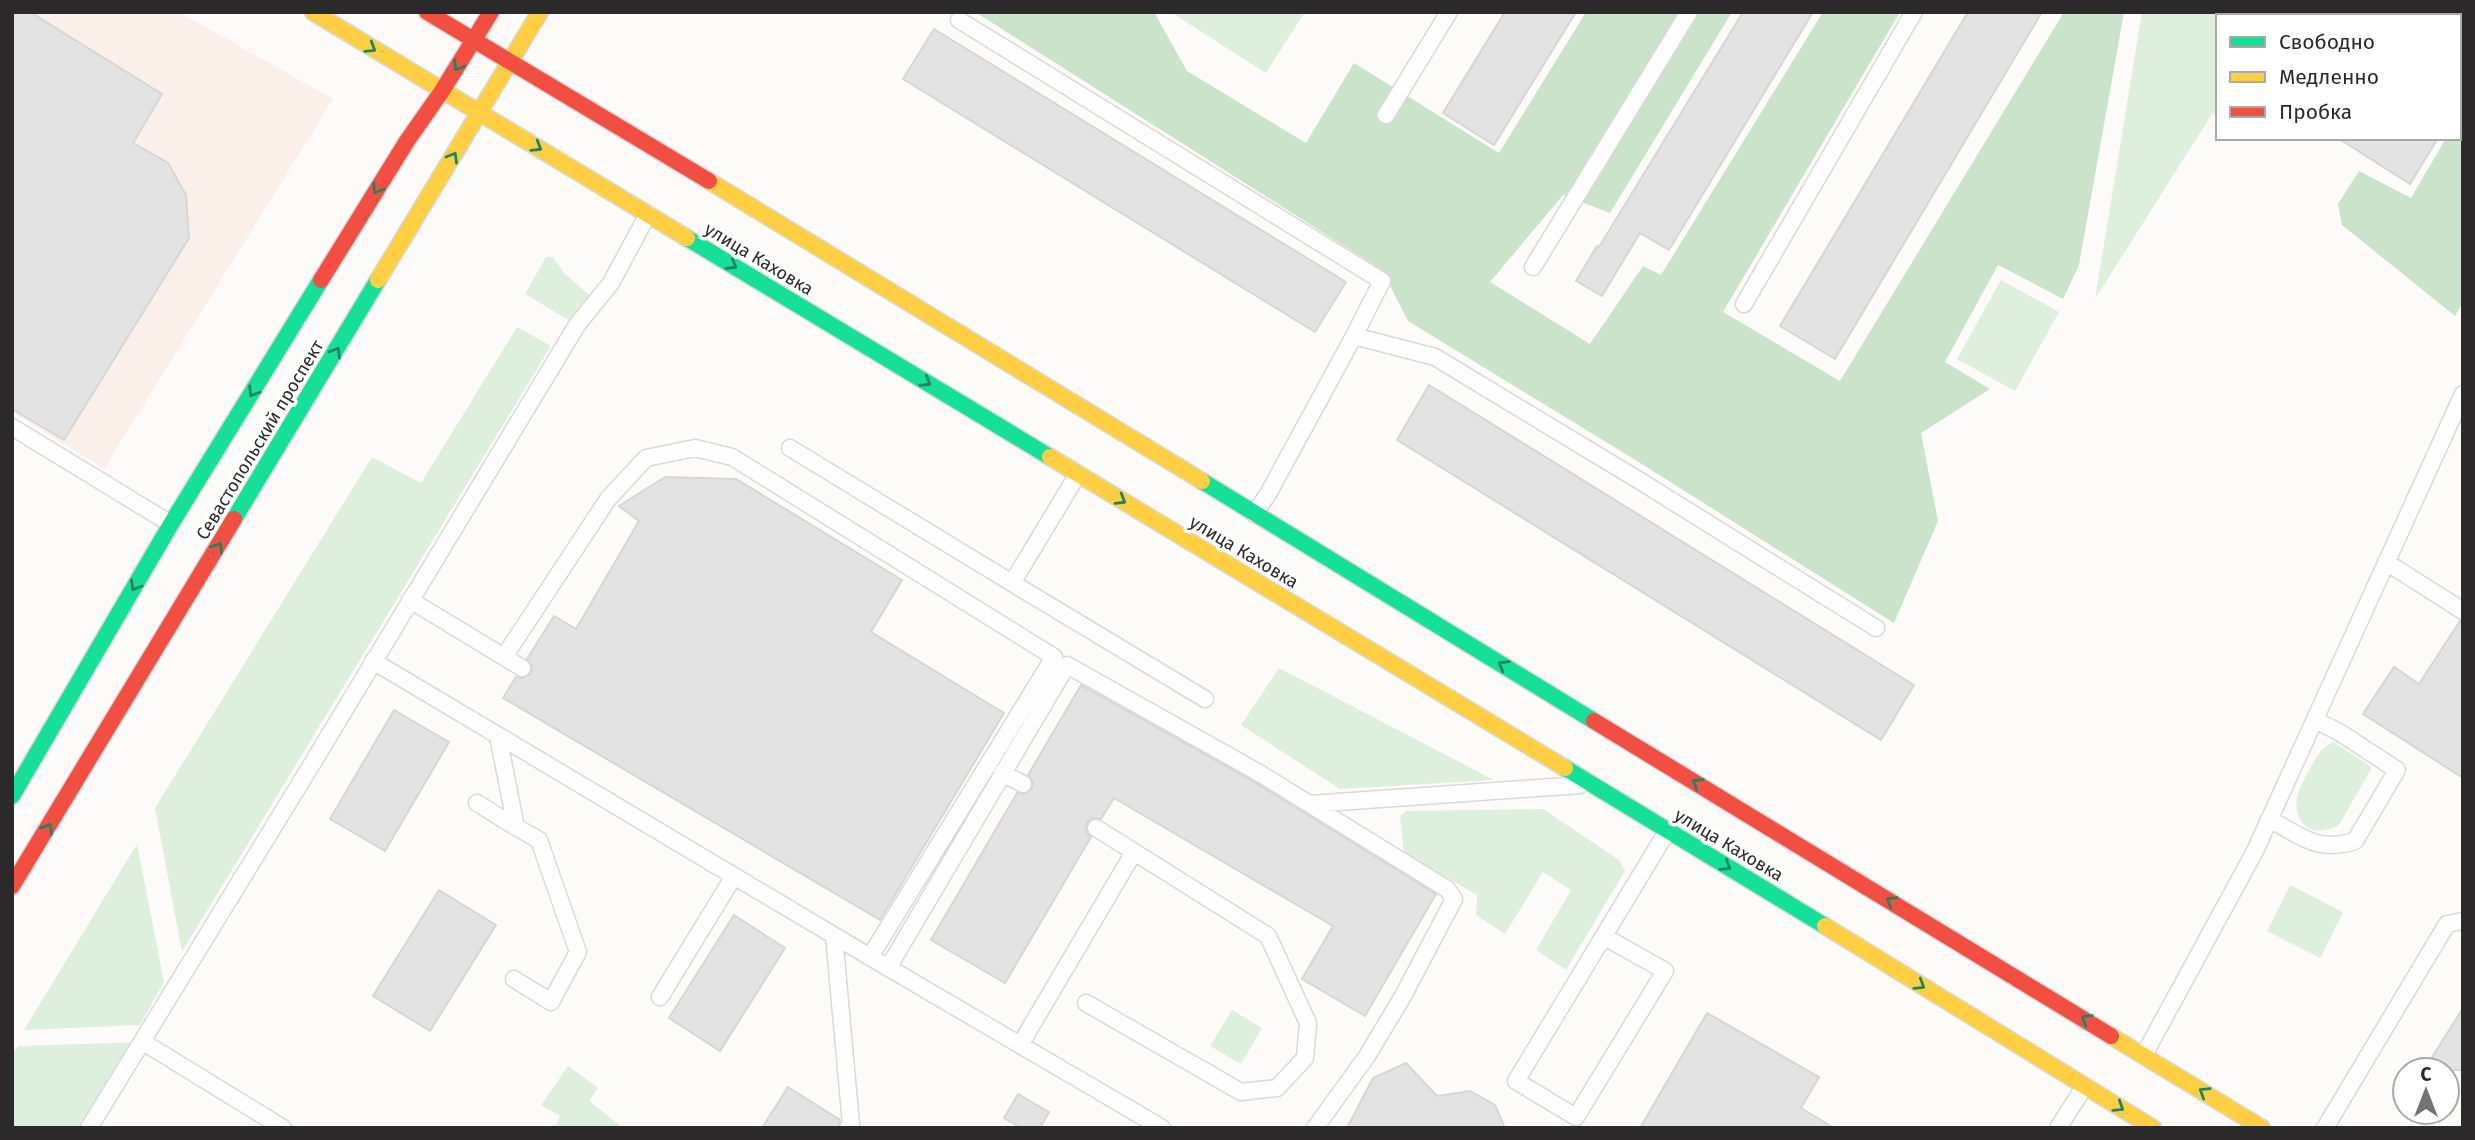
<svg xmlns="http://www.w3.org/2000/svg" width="2475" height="1140" font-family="'Fira Sans',sans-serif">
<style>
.commercial{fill:#faf0e9}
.green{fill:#deefdd}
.forest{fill:#cae3ca}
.building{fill:#e4e3e3;stroke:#d7d6d5;stroke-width:2}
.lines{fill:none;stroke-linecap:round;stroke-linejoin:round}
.lane-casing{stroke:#dad9d8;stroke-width:19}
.fast-casing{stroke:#dad9d8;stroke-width:19}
.slow-casing{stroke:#dad9d8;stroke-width:19}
.jam-casing{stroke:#dad9d8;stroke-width:19}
.lane{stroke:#fffefe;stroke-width:16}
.fast{stroke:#16e098;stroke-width:16}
.slow{stroke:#ffcf43;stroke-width:16}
.jam{stroke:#f24e42;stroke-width:16}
.oneway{stroke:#208460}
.labels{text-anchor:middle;stroke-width:7;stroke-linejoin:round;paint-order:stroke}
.street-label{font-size:18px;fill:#2b2929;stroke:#fff}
</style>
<rect width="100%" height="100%" fill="#fdfbfa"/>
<!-- commercial -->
<path class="commercial" d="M 12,12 L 179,12 L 333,99 L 104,469 L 12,412 Z"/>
<!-- green -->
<path class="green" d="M 1176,12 L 1305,12 L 1266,73 L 1175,15 Z
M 2142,12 L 2253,12 L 2258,16 L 2218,16 L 2218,117 L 2212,114 L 2095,299 Z
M 546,257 L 553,257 L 564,273 L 596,301 L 577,325 L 525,294 Z
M 2001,280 L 2059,312 L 2015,391 L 1957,359 Z
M 517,327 L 551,346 L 182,952 L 155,808 L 372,457 L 421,483 Z
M 1279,668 L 1494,780 L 1340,789 L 1241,725 Z
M 2333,742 L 2369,765 L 2371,769 L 2339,825 C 2315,839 2293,826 2297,797 C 2299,788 2314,760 2320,752 C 2323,748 2329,745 2333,742 Z
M 1543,809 L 1619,860 L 1625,871 L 1566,970 L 1536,950 L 1571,890 L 1543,872 L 1505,934 L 1476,915 L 1477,895 L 1404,853 L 1400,816 L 1406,811 Z
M 137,844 L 164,982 L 140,1025 L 24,1030 Z
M 2290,885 L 2343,912 L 2320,958 L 2267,931 Z
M 1232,1010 L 1262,1028 L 1241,1064 L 1210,1046 Z
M 143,1042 L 89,1128 L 12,1128 L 12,1055 L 18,1046 Z
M 568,1066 L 598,1088 L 589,1101 L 623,1128 L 554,1128 L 560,1116 L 541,1105 Z"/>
<!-- forest -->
<path class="forest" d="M 975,12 L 1154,12 L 1187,71 L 1306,143 L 1354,63 L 1499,153 L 1586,12 L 1732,12 L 1610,213 L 1563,195 L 1490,282 L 1590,344 L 1643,266 L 1661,275 L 1823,12 L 1900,12 L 1723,312 L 1840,381 L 2064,12 L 2124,12 L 2079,265 L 2063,299 L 1998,265 L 1945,362 L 1990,389 L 1921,433 L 1938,521 L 1894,623 L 1637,461 L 1408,321 L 1382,270 Z
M 2463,110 L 2463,302 L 2455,316 L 2342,225 L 2338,204 L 2359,171 L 2411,198 L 2446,138 L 2459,138 L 2459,116 Z"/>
<!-- building -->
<path class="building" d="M 12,12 L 30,12 L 162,94 L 133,143 L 168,163 L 186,195 L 189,238 L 64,440 L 12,409 Z
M 1505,12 L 1576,12 L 1494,145 L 1443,113 Z
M 1743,12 L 1813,12 L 1669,250 L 1640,233 L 1602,296 L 1576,281 L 1597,246 L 1599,247 Z
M 1968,12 L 2042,12 L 1835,359 L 1780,326 Z
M 934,29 L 1346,282 L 1315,332 L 903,79 Z
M 2338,138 L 2438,138 L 2410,184 Z
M 1429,385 L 1914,685 L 1881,740 L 1397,440 Z
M 665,477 L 736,479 L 902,580 L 871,632 L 1004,713 L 880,920 L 503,698 L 516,677 L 522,678 L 531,674 L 532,668 L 527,659 L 554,616 L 576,629 L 639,521 L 619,506 Z
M 2460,621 L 2463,621 L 2463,778 L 2363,714 L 2394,667 L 2419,684 Z
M 1081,685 L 1256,783 L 1436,894 L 1365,1016 L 1302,979 L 1333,926 L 1114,798 L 1101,819 L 1092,818 L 1087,823 L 1086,832 L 1091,837 L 1005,983 L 931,940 L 1017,793 L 1024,794 L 1032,789 L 1033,783 L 1028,775 Z
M 394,710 L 449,742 L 385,851 L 330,819 Z
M 439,890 L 496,925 L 430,1031 L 373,996 Z
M 734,915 L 785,948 L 720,1051 L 669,1018 Z
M 2463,1008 L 2463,1070 L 2424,1070 Z
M 1707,1013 L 1819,1077 L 1801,1108 L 1834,1128 L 1640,1128 Z
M 1406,1063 L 1437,1096 L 1470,1091 L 1495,1105 L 1505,1128 L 1347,1128 L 1373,1078 Z
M 788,1087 L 840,1120 L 838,1128 L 762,1128 Z
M 1018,1094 L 1049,1112 L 1040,1128 L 1021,1128 L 1004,1118 Z"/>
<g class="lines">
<!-- lane casing -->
<g class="lane-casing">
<path id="lane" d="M 2361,16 L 2364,12
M 959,20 L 1382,281 L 1354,336 L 1435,357 L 1640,481 L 1876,628
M 1386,115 L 1449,12
M 1533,267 L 1689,12
M 1744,304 L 1914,12
M 12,427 L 171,524
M 790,448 L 1012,583 L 1078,474
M 1254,514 L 1268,494 L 1354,336
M 2386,562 L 2463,611
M 1012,583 L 1205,699
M 410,600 L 504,657 L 608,499 L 646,458 L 695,448 L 732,457 L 1054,657 L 870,957
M 504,657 L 522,668
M 373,661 L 870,957 L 1162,1128
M 498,736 L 516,827 L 539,840 L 578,952 L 551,1002 L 514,979
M 1002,773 L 1023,784
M 477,803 L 516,827
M 1310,804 L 1580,785
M 2269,819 C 2302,836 2316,853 2355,841 L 2397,770 L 2339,732 L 2315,720
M 834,936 L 851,1124 L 848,1128
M 1605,937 L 1665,971 L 1576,1117 L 1516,1081 L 1668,830
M 888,968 L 1067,665 L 1261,774 L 1447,889 L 1454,899 L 1403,996 L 1367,1056 L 1315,1128
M 660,997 L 734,876
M 1086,1003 L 1241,1092 L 1277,1088 L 1305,1058 L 1308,1023 L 1268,936 L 1096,828
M 143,1042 L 283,1128
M 1020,1045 L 1134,852
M 2144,1055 L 2255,851 L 2463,394
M 89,1128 L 312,764 L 577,325 L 611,283 L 648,214
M 2058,1128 L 2085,1086
M 2325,1128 L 2447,924 L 2463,921"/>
</g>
<!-- fast casing -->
<g class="fast-casing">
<path id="fast" d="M 687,238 L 1050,457
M 1202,481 L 1594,721
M 234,519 L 378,280
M 1565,768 L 1825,926
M 12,796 L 171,524 L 321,280"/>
</g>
<!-- slow casing -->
<g class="slow-casing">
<path id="slow" d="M 313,12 L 687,238
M 709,181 L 1202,481
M 378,280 L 540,12
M 1050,457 L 1565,768
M 1825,926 L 2153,1128
M 2111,1036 L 2262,1128"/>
</g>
<!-- jam casing -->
<g class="jam-casing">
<path id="jam" d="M 427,12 L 709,181
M 321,280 L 407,141 L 442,91 L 491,12
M 1594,721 L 2111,1036
M 12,886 L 234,519"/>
</g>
<!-- lane -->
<use href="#lane" class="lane"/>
<!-- fast -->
<use href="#fast" class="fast"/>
<!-- slow -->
<use href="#slow" class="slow"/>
<!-- jam -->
<use href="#jam" class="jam"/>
</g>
<!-- one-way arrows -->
<defs><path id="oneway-chevron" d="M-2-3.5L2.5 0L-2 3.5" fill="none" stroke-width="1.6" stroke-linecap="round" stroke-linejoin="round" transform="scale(1.75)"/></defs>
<g class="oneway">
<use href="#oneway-chevron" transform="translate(371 48) rotate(32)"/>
<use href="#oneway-chevron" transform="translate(458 66) rotate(122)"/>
<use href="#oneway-chevron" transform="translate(537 147) rotate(31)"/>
<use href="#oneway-chevron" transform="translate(453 157) rotate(-60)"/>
<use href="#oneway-chevron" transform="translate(377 189) rotate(122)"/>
<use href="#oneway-chevron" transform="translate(732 265) rotate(31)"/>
<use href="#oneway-chevron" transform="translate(336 352) rotate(-59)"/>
<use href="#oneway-chevron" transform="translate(926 382) rotate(31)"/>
<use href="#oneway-chevron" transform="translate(253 392) rotate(122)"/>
<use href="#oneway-chevron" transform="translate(1121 500) rotate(31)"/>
<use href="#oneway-chevron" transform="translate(218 547) rotate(-59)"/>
<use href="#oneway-chevron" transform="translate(135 586) rotate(120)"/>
<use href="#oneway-chevron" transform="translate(1503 665) rotate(-149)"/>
<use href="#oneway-chevron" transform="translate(1697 783) rotate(-149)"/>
<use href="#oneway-chevron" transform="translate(48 828) rotate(-59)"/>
<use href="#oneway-chevron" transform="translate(1726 866) rotate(32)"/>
<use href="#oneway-chevron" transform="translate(1891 901) rotate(-149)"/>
<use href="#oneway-chevron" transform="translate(1920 985) rotate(32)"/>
<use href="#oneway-chevron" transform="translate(2086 1019) rotate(-149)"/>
<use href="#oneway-chevron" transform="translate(2204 1092) rotate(-148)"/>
<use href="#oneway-chevron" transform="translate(2119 1107) rotate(32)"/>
</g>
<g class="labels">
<!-- street labels -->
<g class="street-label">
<text transform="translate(759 259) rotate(31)" y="6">улица Каховка</text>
<text transform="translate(260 440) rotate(-59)" y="6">Севастопольский проспект</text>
<text transform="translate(1244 552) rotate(31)" y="6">улица Каховка</text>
<text transform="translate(1729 845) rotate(31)" y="6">улица Каховка</text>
</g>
</g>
<!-- border -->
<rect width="2475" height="1140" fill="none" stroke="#2b2929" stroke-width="28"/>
<!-- legend -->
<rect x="2216" y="14" width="245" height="126" fill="#ffffff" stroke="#aaa9a9" stroke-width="2"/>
<rect x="2230" y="37" width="35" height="10" fill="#16e098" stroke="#aaa9a9" stroke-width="2"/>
<text x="2279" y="49" font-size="21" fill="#2b2929">Свободно</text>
<rect x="2230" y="72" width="35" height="10" fill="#ffcf43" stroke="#aaa9a9" stroke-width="2"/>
<text x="2279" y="84" font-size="21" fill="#2b2929">Медленно</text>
<rect x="2230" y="107" width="35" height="10" fill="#f24e42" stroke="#aaa9a9" stroke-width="2"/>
<text x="2279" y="119" font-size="21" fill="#2b2929">Пробка</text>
<!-- north arrow -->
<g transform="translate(2426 1091)"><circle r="33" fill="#ffffff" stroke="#aaa9a9" stroke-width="2"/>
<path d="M0-5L12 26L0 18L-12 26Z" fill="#747272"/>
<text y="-10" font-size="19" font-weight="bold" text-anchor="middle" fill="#2b2929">С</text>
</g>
</svg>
